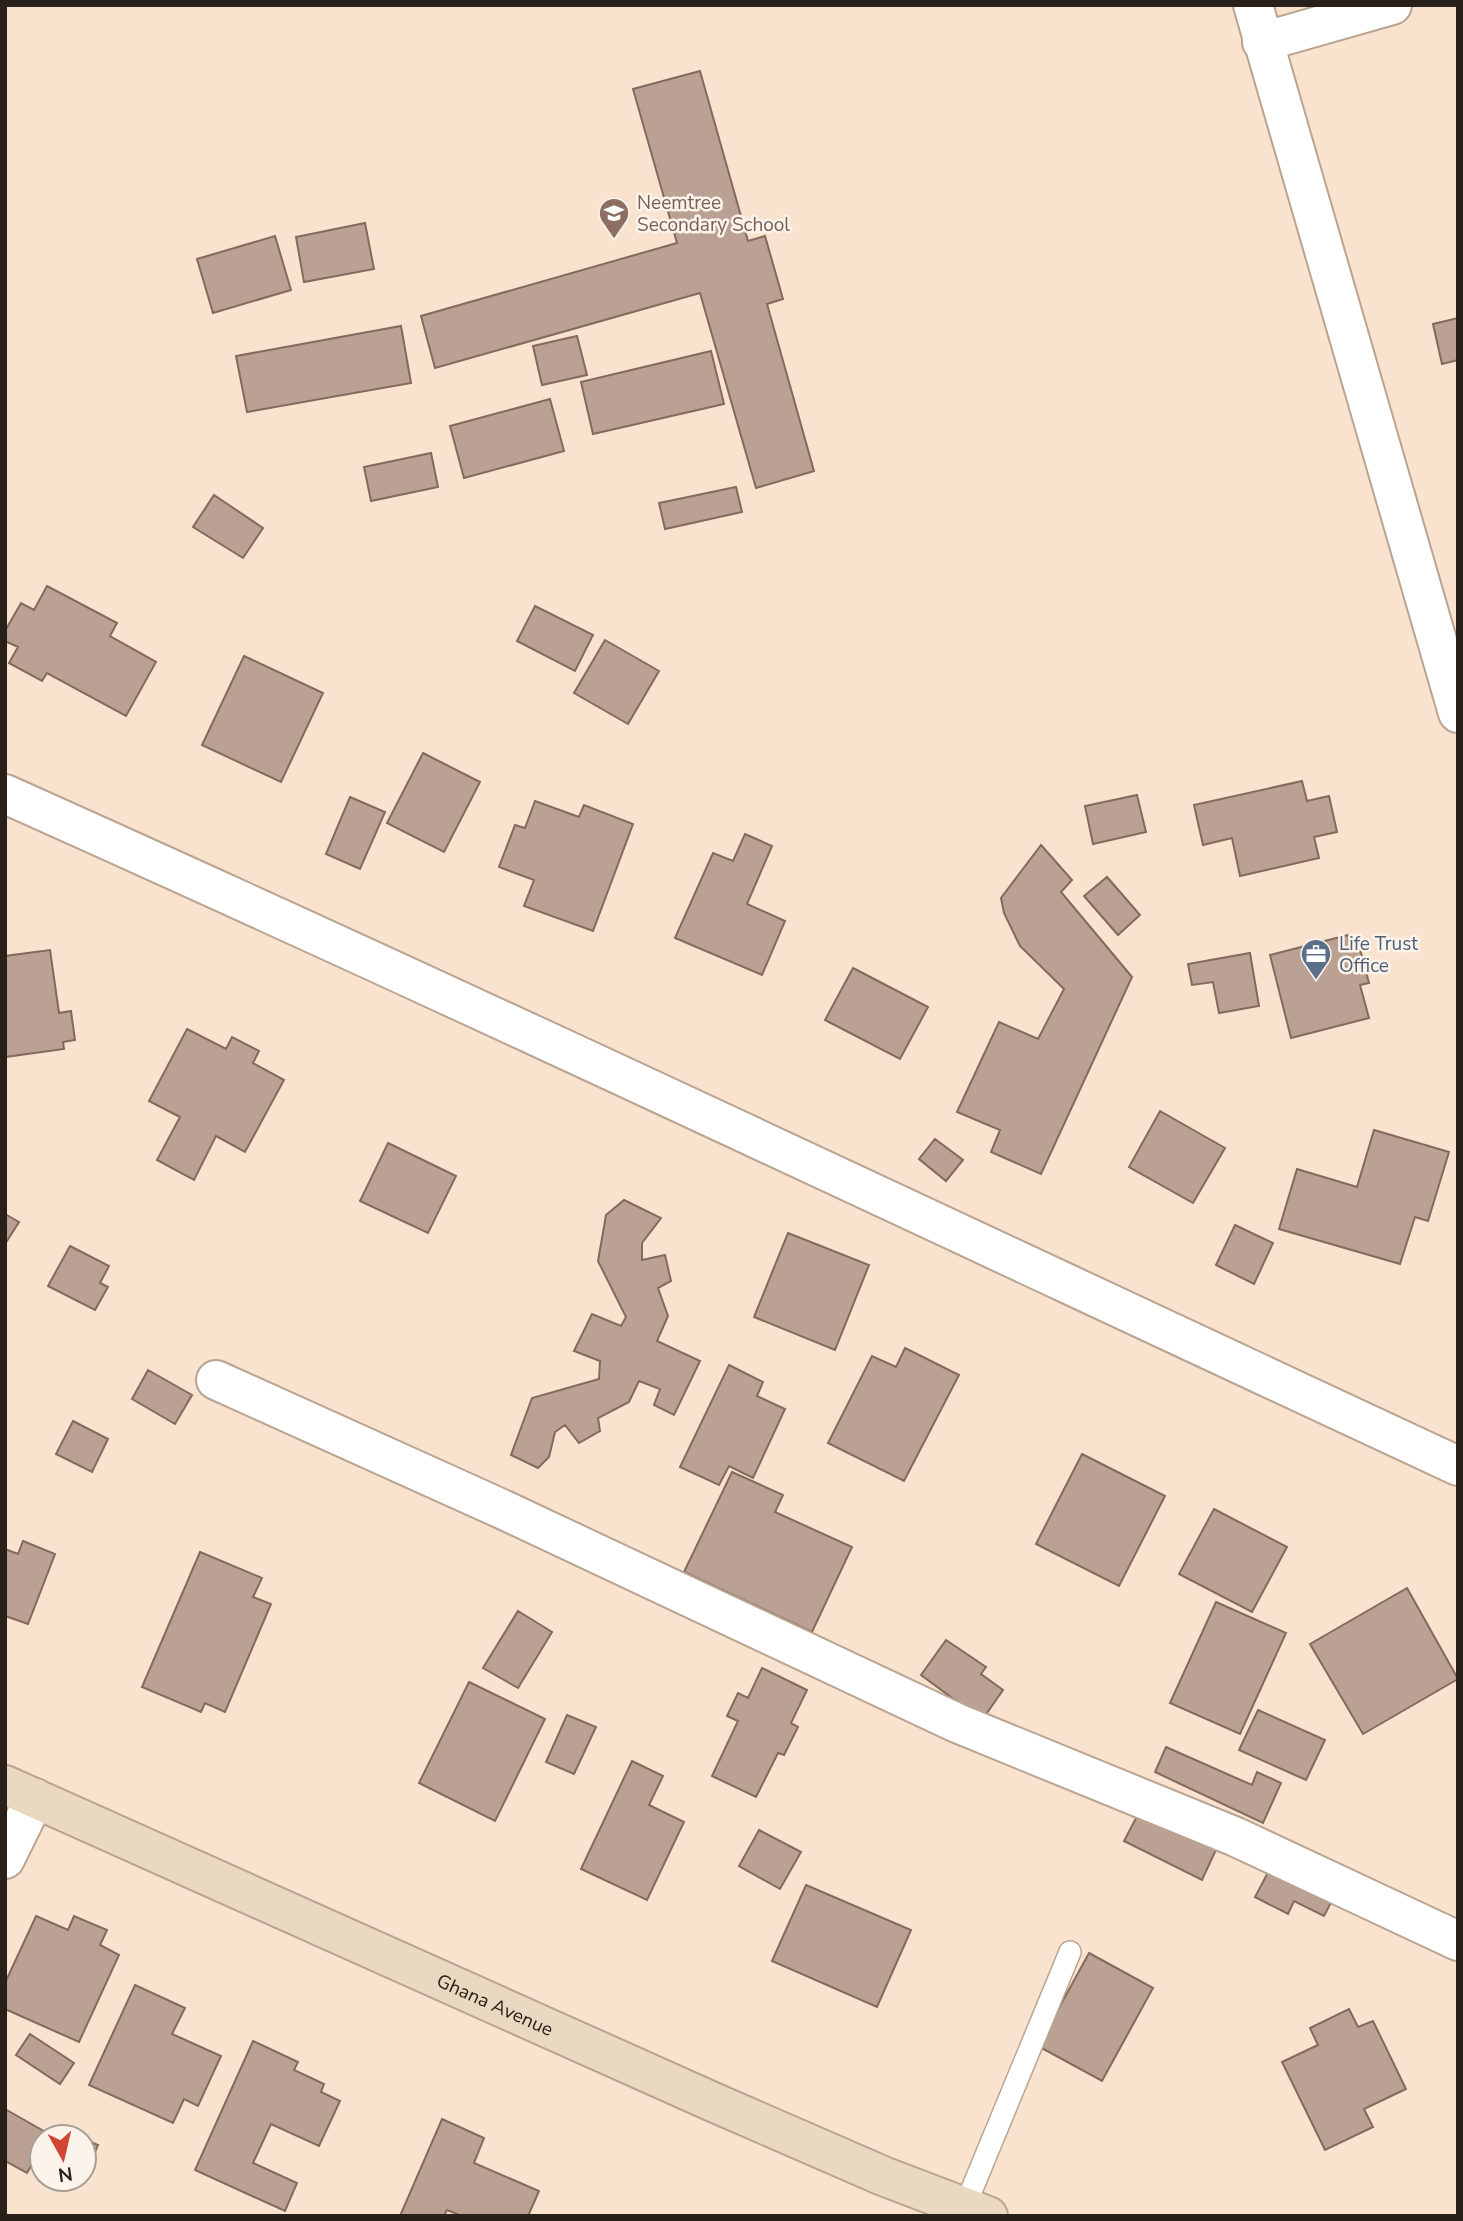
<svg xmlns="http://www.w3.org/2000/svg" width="1463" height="2221" font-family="'Nunito Sans',sans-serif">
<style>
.building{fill:#bba193;stroke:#826a5c;stroke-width:2}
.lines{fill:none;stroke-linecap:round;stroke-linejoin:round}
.service-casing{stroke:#b9a491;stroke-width:24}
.minor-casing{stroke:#b9a491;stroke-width:42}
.secondary-casing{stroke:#b9a491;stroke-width:42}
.service{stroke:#fff;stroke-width:21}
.minor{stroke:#fff;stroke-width:38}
.secondary{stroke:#ead8c1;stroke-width:38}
.labels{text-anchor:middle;stroke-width:5;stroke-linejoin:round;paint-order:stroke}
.education-label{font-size:19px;fill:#785e54;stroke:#fcf3ea;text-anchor:start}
.service-label{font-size:19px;fill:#4e5e75;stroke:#fcf3ea;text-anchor:start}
.street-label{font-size:19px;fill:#292119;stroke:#fcf3ea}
</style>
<rect width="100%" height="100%" fill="#f9e3ce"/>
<!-- building -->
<path class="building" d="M 700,71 L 748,241 L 765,236 L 783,299 L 767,304 L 814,471 L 756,488 L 700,293 L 435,368 L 421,316 L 677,243 L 633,89 Z
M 365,223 L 374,269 L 304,282 L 296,237 Z
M 275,236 L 291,290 L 213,313 L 197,259 Z
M 1458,318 L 1458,360 L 1442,364 L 1433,324 Z
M 401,326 L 411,383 L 247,412 L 236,356 Z
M 577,336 L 587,375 L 542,385 L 533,346 Z
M 711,351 L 724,404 L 593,434 L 581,382 Z
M 550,399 L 564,451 L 464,478 L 450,426 Z
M 431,453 L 438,487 L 371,501 L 364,467 Z
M 736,487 L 742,512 L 665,529 L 659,503 Z
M 214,495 L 263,528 L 243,558 L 193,527 Z
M 47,586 L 117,623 L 110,636 L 156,662 L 126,716 L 47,673 L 42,681 L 9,663 L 18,647 L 5,641 L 5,631 L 21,603 L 34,610 Z
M 535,606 L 593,635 L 575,671 L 517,641 Z
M 605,640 L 659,671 L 628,724 L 574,693 Z
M 244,656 L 323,693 L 281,782 L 202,745 Z
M 423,753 L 480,782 L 444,852 L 387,823 Z
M 1302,781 L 1307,801 L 1329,796 L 1337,832 L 1314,837 L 1319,858 L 1240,876 L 1232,838 L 1203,845 L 1194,805 Z
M 1137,795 L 1146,832 L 1093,844 L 1085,806 Z
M 350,797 L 385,812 L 360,869 L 326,854 Z
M 535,801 L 579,817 L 584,805 L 633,824 L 593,931 L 524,906 L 534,880 L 499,867 L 515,825 L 525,828 Z
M 745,834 L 772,846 L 747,904 L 785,921 L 762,975 L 675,938 L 713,853 L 733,861 Z
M 1041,845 L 1072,880 L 1061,892 L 1132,977 L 1041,1174 L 991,1152 L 1000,1130 L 957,1112 L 999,1022 L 1038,1039 L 1064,989 L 1020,946 L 1004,913 L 1001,898 Z
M 1107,877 L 1140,915 L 1118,935 L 1084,896 Z
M 1348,935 L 1352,951 L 1360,949 L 1369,983 L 1360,985 L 1369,1018 L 1291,1038 L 1270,955 Z
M 50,950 L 59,1013 L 71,1011 L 75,1040 L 63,1042 L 64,1049 L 5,1057 L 5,956 Z
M 1250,953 L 1259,1006 L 1219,1013 L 1213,982 L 1192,985 L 1188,964 Z
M 853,968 L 928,1007 L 900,1059 L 825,1020 Z
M 187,1029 L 226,1049 L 232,1037 L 259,1051 L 253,1063 L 284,1080 L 245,1152 L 216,1136 L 194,1180 L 157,1160 L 180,1117 L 149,1101 Z
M 1160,1111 L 1225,1148 L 1193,1203 L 1129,1167 Z
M 1374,1130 L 1449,1152 L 1428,1221 L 1415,1217 L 1400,1264 L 1279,1229 L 1297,1169 L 1357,1187 Z
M 935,1139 L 963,1160 L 946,1181 L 919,1159 Z
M 388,1143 L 456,1176 L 428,1233 L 360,1201 Z
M 624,1200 L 661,1218 L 642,1243 L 642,1260 L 665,1255 L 671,1281 L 658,1288 L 668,1316 L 657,1341 L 700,1361 L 674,1415 L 654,1405 L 660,1389 L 639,1381 L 629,1402 L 598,1418 L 600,1431 L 579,1443 L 565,1425 L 555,1432 L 549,1457 L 538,1468 L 511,1455 L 532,1398 L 599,1379 L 600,1361 L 574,1351 L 592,1314 L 621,1326 L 626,1317 L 598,1261 L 606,1215 Z
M 5,1214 L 19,1222 L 5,1244 Z
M 1235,1225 L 1273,1243 L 1254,1284 L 1216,1265 Z
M 788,1233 L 869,1265 L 835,1350 L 754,1317 Z
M 70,1246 L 109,1266 L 100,1283 L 108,1287 L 95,1310 L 48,1286 Z
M 905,1348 L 959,1375 L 904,1481 L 828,1443 L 872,1356 L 896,1367 Z
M 729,1365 L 763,1382 L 757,1396 L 785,1409 L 753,1478 L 729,1466 L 719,1485 L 680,1467 Z
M 148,1370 L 192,1395 L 175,1424 L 132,1399 Z
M 73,1421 L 108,1439 L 92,1472 L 56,1454 Z
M 1082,1454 L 1165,1496 L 1119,1586 L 1036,1544 Z
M 732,1472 L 783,1495 L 775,1512 L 852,1547 L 812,1632 L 684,1572 Z
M 1214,1509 L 1287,1547 L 1252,1612 L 1179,1574 Z
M 23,1541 L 55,1554 L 28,1624 L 5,1616 L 5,1549 L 18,1554 Z
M 200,1552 L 262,1578 L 253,1597 L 271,1604 L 225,1712 L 205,1703 L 201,1712 L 142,1687 Z
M 1407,1588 L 1458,1679 L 1363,1734 L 1310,1644 Z
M 1216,1602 L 1286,1633 L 1240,1734 L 1170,1703 Z
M 518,1611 L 552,1632 L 518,1688 L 483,1668 Z
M 946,1640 L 986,1667 L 981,1674 L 1003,1690 L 982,1720 L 921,1675 Z
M 762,1668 L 807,1690 L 791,1723 L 798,1727 L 784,1755 L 778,1753 L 756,1797 L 712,1776 L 738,1721 L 727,1716 L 738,1693 L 748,1698 Z
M 469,1682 L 545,1719 L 495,1821 L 419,1783 Z
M 1258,1710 L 1325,1740 L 1306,1780 L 1239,1750 Z
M 567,1715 L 596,1727 L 574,1774 L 546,1762 Z
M 1166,1747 L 1252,1785 L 1257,1772 L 1281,1783 L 1263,1823 L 1155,1772 Z
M 632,1761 L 663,1776 L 649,1805 L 684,1822 L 647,1900 L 581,1869 Z
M 1144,1803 L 1220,1841 L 1202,1880 L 1124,1841 Z
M 759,1830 L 801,1852 L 780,1889 L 739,1866 Z
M 1274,1861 L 1336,1893 L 1324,1916 L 1294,1901 L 1288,1914 L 1255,1897 Z
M 806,1885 L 911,1930 L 877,2007 L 772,1961 Z
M 36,1916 L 68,1930 L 74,1916 L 107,1930 L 100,1945 L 119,1955 L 79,2042 L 5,2009 L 5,1983 Z
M 1089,1953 L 1153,1988 L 1102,2081 L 1038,2046 Z
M 135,1985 L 185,2008 L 172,2034 L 221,2056 L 198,2106 L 184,2099 L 173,2123 L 89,2085 Z
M 1349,2009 L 1358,2027 L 1373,2021 L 1406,2089 L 1364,2109 L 1373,2127 L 1325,2150 L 1282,2062 L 1318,2045 L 1310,2028 Z
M 30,2034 L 74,2063 L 60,2084 L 16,2055 Z
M 253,2041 L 298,2062 L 294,2070 L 324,2084 L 321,2092 L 340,2101 L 319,2146 L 271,2124 L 253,2163 L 297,2183 L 285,2211 L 195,2170 Z
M 5,2109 L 49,2134 L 42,2137 L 42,2147 L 27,2173 L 5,2161 Z
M 442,2119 L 484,2138 L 474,2163 L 539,2191 L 528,2216 L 462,2216 L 447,2210 L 444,2216 L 400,2216 Z
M 63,2130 L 79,2137 L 60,2137 Z
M 84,2139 L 98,2145 L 86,2173 L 84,2172 Z"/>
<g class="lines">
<!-- service casing -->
<g class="service-casing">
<path id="service" d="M 965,2206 L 1070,1952"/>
</g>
<!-- minor casing -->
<g class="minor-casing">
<path id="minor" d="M 1253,5 L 1458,713
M 1262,42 L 1392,5
M 5,794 C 492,1012 974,1241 1458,1466
M 216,1380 L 504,1510 L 957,1723 L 1236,1837 L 1458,1941
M 5,1859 L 35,1798"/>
</g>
<!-- secondary casing -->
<g class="secondary-casing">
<g id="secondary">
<path id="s1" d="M 5,1785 L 713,2102 L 883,2176 L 988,2216"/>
</g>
</g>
<!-- service -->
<use href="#service" class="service"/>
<!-- minor -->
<use href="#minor" class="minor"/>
<!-- secondary -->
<use href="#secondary" class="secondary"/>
</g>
<!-- icons -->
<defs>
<g id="school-pin" transform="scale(1.575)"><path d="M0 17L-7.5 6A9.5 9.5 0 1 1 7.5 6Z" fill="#8d6e63" stroke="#fcf3ea"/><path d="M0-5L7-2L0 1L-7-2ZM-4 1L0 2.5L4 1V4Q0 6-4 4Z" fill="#fff"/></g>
<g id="office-pin" transform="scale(1.575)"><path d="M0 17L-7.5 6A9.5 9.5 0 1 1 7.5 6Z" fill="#5c6f8a" stroke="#fcf3ea"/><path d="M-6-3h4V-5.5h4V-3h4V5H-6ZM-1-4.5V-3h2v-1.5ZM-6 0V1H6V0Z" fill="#fff"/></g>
</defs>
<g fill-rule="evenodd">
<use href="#school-pin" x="614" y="213"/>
<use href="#office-pin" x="1316" y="954"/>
</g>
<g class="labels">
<!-- education labels -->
<g class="education-label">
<text x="637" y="209">Neemtree<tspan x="637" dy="22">Secondary School</tspan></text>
</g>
<!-- service labels -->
<g class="service-label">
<text x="1339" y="950">Life Trust<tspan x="1339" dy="22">Office</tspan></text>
</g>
<!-- street labels -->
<g class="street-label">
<text dy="7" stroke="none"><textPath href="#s1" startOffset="537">Ghana Avenue</textPath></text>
</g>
</g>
<!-- border -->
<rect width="1463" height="2221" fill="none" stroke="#292119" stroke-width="14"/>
<!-- north arrow -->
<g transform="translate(63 2158) rotate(172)"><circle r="33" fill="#fcf3ea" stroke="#a89f96" stroke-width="2"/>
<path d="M0-5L12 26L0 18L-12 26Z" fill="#d24534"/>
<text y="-10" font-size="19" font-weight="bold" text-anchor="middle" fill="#292119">N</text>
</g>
</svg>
